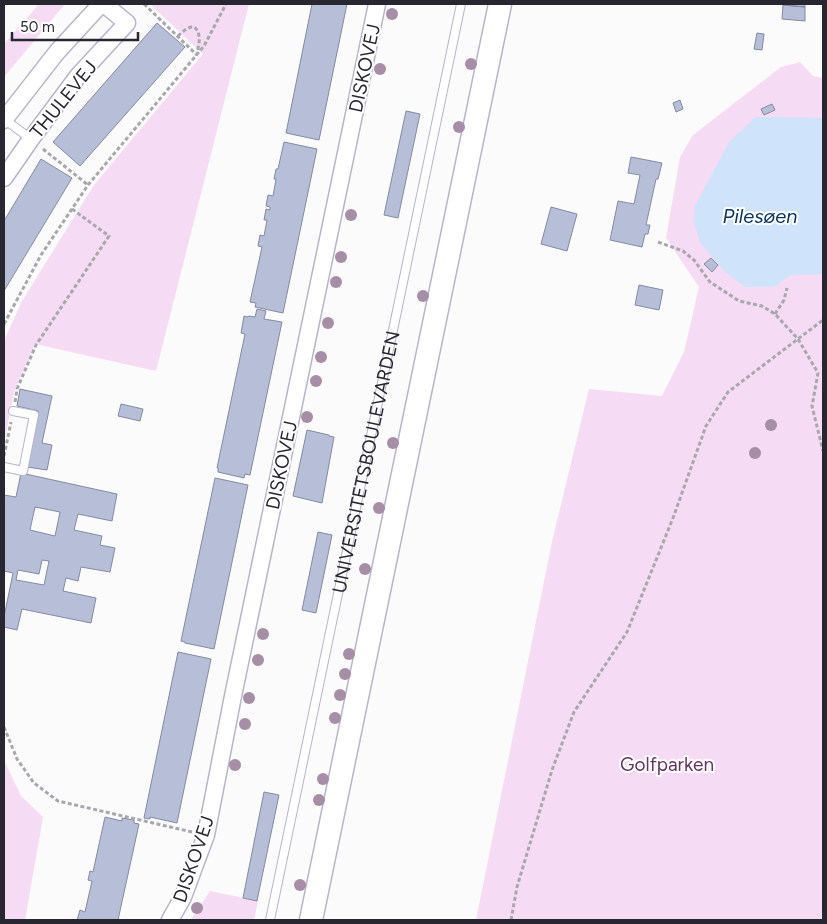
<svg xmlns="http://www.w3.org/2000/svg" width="827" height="924" font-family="Figtree,sans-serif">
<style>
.green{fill:#f5dbf4}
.water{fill:#cfe3fa}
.building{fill:#b6bed8;stroke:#838aa2;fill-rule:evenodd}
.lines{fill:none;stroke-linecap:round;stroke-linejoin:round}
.service-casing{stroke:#b6b4ce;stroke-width:10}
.minor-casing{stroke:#b6b4ce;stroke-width:19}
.secondary-casing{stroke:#b6b4ce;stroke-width:25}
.path{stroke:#a8a8ac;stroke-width:3;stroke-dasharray:4 2.5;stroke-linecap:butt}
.service{stroke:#fff;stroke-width:8}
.minor{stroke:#fff;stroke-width:16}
.secondary{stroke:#fff;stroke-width:22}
.tree{fill:#a78ea7}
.labels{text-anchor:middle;stroke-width:4;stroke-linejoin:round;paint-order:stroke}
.street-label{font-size:19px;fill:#282731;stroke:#fff}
.park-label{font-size:19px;fill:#623463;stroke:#fff}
.water-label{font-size:20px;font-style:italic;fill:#083664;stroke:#fff}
</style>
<rect width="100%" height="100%" fill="#fbfbfb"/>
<!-- green -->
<path class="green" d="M 39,4 L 65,4 L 4,77 L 4,44 Z
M 150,4 L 249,4 L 156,371 L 35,344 L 14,392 L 4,443 L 4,341 L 22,301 L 94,185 L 203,54 Z
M 800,62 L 813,76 L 823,78 L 823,920 L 476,920 L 552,542 L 589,389 L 662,396 L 684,352 L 699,287 L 666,238 L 680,157 L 693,135 L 781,67 Z
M 4,760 L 21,796 L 43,817 L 25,920 L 4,920 Z
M 210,891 L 258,901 L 254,920 L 191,920 Z"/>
<!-- water -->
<path class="water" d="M 756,117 L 823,118 L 823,274 L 791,275 L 774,287 L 745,287 L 724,271 L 700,242 L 694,222 L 695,206 L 729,142 Z"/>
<!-- building -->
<path class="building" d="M 312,4 L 347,4 L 319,140 L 286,133 Z
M 783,4 L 805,4 L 805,7 L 783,5 Z
M 783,5 L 805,7 L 805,21 L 782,19 Z
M 157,23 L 185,47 L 80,166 L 53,142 Z
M 757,33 L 764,34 L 762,50 L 754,49 Z
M 680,100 L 683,109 L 676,112 L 673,103 Z
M 772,104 L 775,110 L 764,115 L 761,109 Z
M 406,111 L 420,114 L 398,218 L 384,215 Z
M 284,142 L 317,149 L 283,313 L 255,307 L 256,303 L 250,302 L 262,247 L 258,246 L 260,235 L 264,236 L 267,220 L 264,220 L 266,209 L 270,210 L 270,207 L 266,206 L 268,195 L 273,196 L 276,179 L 274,179 L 276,169 L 278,169 Z
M 631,157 L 662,163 L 658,179 L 656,179 L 646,225 L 650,225 L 648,234 L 645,234 L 642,247 L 610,240 L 618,201 L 634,204 L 640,175 L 628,173 Z
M 41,159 L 72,178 L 4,291 L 4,221 Z
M 551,207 L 577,214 L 567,251 L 541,244 Z
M 711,258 L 718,265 L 712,272 L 704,264 Z
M 639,285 L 663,290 L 659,310 L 635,305 Z
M 257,309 L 266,311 L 264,319 L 282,322 L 250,475 L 245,474 L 244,478 L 218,472 L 218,468 L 217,468 L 245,334 L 241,333 L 244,316 L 248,317 L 249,316 L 255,317 Z
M 20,389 L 52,396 L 42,443 L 52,445 L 47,470 L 27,467 L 38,411 L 17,406 Z
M 121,404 L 143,409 L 140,421 L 118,416 Z
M 307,430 L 329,435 L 329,436 L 334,437 L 322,503 L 293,496 Z
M 21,473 L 117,494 L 112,521 L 78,514 L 74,530 L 102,536 L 100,545 L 115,548 L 110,572 L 81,567 L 78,581 L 66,578 L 63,591 L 96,598 L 91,623 L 22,609 L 17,630 L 4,627 L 4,617 L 13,573 L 4,571 L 4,495 L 16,497 ZM 35,507 L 60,512 L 55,536 L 30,530 ZM 42,560 L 49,561 L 44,585 L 16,580 L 18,570 L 39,574 Z
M 215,478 L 248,485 L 214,649 L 185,643 L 185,642 L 181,641 Z
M 318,532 L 332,535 L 316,613 L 302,610 Z
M 178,652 L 211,659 L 177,823 L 150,817 L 150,819 L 144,818 Z
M 264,792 L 279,795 L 257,901 L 243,898 Z
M 105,817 L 122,821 L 122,818 L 134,820 L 134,823 L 139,824 L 118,920 L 77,920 L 80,910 L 85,912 L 92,881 L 88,880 L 90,871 L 93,872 Z"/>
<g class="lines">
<!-- service casing -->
<g class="service-casing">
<g id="service">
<path d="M 4,119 L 31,139"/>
<path d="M 4,467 L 23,471 L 34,415 L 13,411"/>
<path id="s1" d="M 270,920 L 461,4"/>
</g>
</g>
<!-- minor casing -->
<g class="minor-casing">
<path id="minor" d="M 4,120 L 57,52 L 101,4
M 4,178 L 31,139 L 78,76 L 127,23 L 104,4
M 170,920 L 183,897 L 206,835 L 233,696 L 377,4"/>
</g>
<!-- secondary casing -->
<g class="secondary-casing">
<path id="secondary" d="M 311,920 L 500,4"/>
</g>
<!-- path -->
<path class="path" d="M 144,4 L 197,55
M 178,36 C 185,29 196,20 199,36 C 200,41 198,48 197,53
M 43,149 L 88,185
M 658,242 L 683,251 L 694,260 L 710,282 L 739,301 L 762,306 L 775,314 L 798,339 L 818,373 L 812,406 L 823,451
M 775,314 L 784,300 L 787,288
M 4,324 L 41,255 L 88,185 L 204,46 L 226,4
M 15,402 L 17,389 L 36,345 L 109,236 L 72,209
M 4,456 L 11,422
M 4,727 L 17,759 L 34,783 L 58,801 L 192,832
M 511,920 L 517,887 L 552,770 L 574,712 L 627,632 L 673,518 L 706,426 L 728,392 L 823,320"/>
<!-- service -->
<use href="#service" class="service"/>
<!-- minor -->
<use href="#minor" class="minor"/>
<!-- secondary -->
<use href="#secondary" class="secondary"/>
</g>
<!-- trees -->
<g class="tree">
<circle cx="392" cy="14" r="6"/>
<circle cx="471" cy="64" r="6"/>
<circle cx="380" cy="69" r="6"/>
<circle cx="459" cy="127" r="6"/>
<circle cx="351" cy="215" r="6"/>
<circle cx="341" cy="257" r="6"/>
<circle cx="336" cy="282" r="6"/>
<circle cx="423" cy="296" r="6"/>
<circle cx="328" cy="323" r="6"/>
<circle cx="321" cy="357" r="6"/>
<circle cx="316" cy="381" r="6"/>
<circle cx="307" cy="417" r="6"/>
<circle cx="771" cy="425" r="6"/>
<circle cx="393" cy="443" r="6"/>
<circle cx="755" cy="453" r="6"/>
<circle cx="379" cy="508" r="6"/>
<circle cx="365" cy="569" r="6"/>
<circle cx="263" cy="634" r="6"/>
<circle cx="349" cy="654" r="6"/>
<circle cx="258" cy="660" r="6"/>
<circle cx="345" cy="674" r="6"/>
<circle cx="340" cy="695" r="6"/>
<circle cx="249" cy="698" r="6"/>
<circle cx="335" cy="718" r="6"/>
<circle cx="245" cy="724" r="6"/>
<circle cx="235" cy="765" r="6"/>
<circle cx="323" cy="779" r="6"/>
<circle cx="319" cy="800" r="6"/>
<circle cx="300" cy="885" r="6"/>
<circle cx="197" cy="908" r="6"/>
</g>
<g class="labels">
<!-- street labels -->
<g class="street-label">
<text transform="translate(364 68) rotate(-78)" y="7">DISKOVEJ</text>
<text transform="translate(63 99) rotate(-51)" y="7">THULEVEJ</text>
<text dy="7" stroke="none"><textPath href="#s1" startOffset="468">UNIVERSITETSBOULEVARDEN</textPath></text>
<text transform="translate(281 465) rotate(-78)" y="7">DISKOVEJ</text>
<text transform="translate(193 859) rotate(-71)" y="7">DISKOVEJ</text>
</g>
<!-- park labels -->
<g class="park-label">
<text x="667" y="771">Golfparken</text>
</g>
<!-- water labels -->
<g class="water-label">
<text x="760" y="223">Pilesøen</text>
</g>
</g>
<!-- border -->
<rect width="827" height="924" fill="none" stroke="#282731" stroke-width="10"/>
<!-- scale -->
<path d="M12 32v8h126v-8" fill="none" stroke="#282731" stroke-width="2.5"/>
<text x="20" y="32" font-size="15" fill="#282731" stroke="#ffffff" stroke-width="4" paint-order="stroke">50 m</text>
</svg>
